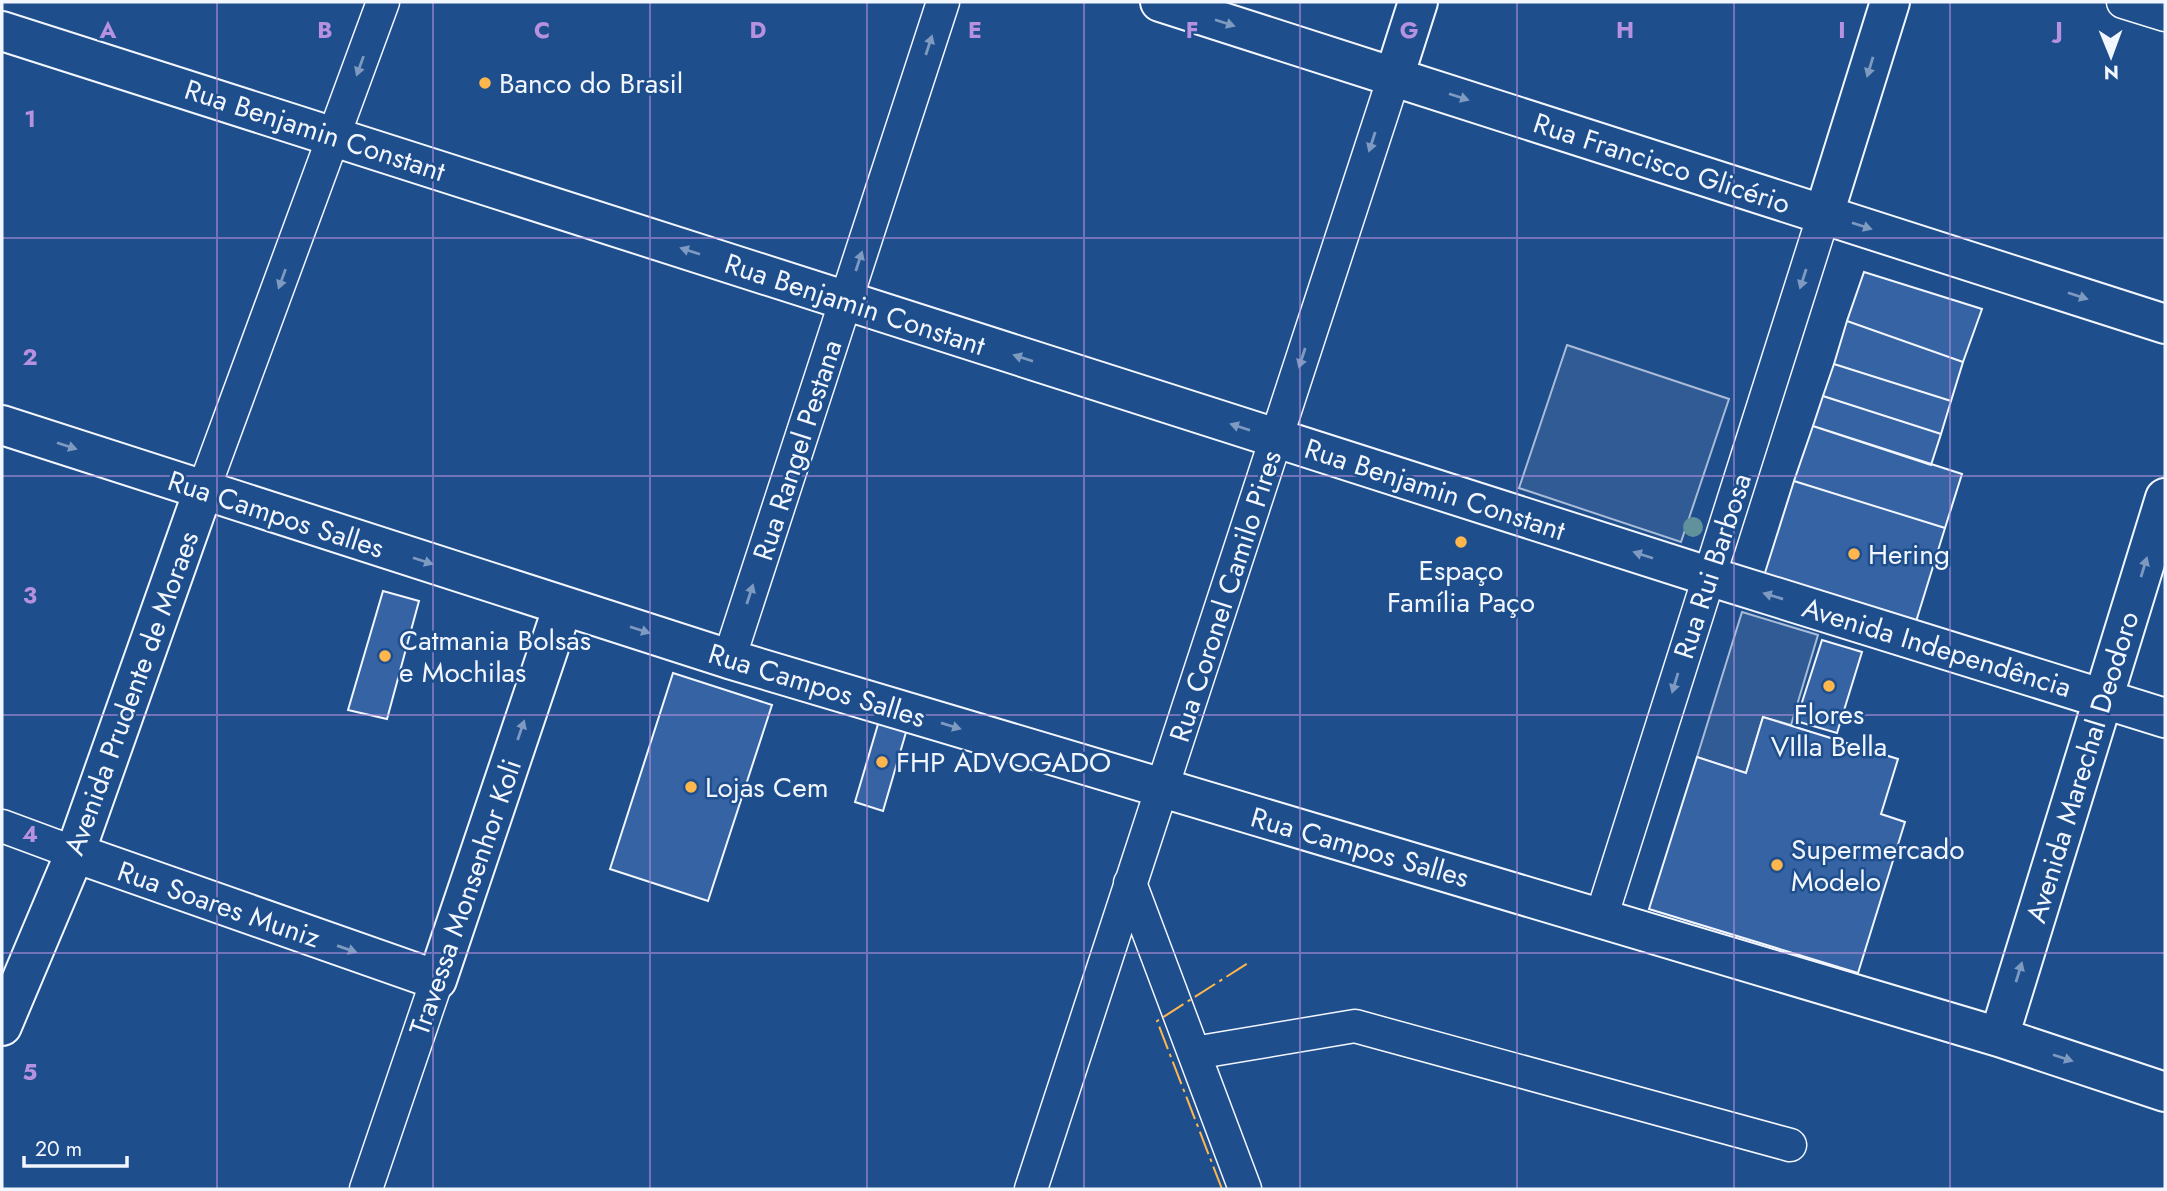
<svg xmlns="http://www.w3.org/2000/svg" width="2167" height="1191" font-family="Jost,sans-serif">
<style>
.parking{fill:#305b95;stroke:#a8bbd7;stroke-width:2}
.building{fill:#3563a3;stroke:#f2f6ff;stroke-width:2}
.lines{fill:none;stroke-linecap:round;stroke-linejoin:round}
.minor-casing{stroke:#f2f6ff;stroke-width:35}
.tertiary-casing{stroke:#f2f6ff;stroke-width:42}
.secondary-casing{stroke:#f2f6ff;stroke-width:42}
.primary-casing{stroke:#f2f6ff;stroke-width:42}
.minor{stroke:#1f4e8c;stroke-width:32}
.tertiary{stroke:#1f4e8c;stroke-width:38}
.secondary{stroke:#1f4e8c;stroke-width:38}
.primary{stroke:#1f4e8c;stroke-width:38}
.power{stroke:#ffb74d;stroke-width:2;stroke-dasharray:24 5 3.5 5;stroke-linecap:butt}
.tree{fill:#61919a}
.oneway{fill:#7e9ac0}
.grid{fill:none;stroke:#b691df;stroke-width:2;stroke-opacity:0.55}
.poi-dot{fill:#ffb74d;stroke:#1f4e8c;stroke-width:2.5}
.labels{text-anchor:middle;stroke-width:5;stroke-linejoin:round;paint-order:stroke}
.poi-label{font-size:28px;fill:#f2f6ff;stroke:#1f4e8c;text-anchor:start}
.street-label{font-size:28px;fill:#f2f6ff;stroke:#1f4e8c}
.grid-label{font-size:23px;text-anchor:middle;font-weight:bold;fill:#b691df;stroke:#1f4e8c;stroke-width:5;stroke-linejoin:round;paint-order:stroke}
</style>
<rect width="100%" height="100%" fill="#1f4e8c"/>
<!-- parking -->
<path class="parking" d="M 1567,345 L 1729,399 L 1681,542 L 1519,488 Z
M 1742,612 L 1818,635 L 1791,725 L 1763,717 L 1746,773 L 1697,757 Z"/>
<!-- building -->
<path class="building" d="M 1864,272 L 1982,309 L 1963,362 L 1847,321 Z
M 1847,321 L 1963,362 L 1951,401 L 1834,364 Z
M 1834,364 L 1951,401 L 1941,434 L 1823,396 Z
M 1823,396 L 1941,434 L 1931,465 L 1813,426 Z
M 1813,426 L 1962,474 L 1945,528 L 1794,481 Z
M 1794,481 L 1945,528 L 1914,628 L 1763,579 Z
M 383,591 L 419,601 L 387,719 L 348,710 Z
M 1822,640 L 1862,652 L 1837,733 L 1796,721 Z
M 673,673 L 772,705 L 708,901 L 610,869 Z
M 881,714 L 909,722 L 883,811 L 855,802 Z
M 1763,717 L 1898,759 L 1881,814 L 1905,822 L 1858,973 L 1649,909 L 1697,757 L 1746,773 Z"/>
<g class="lines">
<!-- minor casing -->
<g class="minor-casing">
<path id="minor" d="M 2123,2 L 2165,15
M 203,491 L 383,2
M 729,659 L 943,2
M 2,826 L 75,853
M 1130,883 L 1245,1189
M 1601,918 L 1824,214
M 1194,1053 L 1355,1026 L 1790,1145
M 366,1189 L 437,980
M 1031,1189 L 1394,77"/>
</g>
<!-- tertiary casing -->
<g class="tertiary-casing">
<path id="tertiary" d="M 1160,2 L 1394,77
M 1824,214 L 1890,2"/>
</g>
<!-- secondary casing -->
<g class="secondary-casing">
<path id="secondary" d="M 2,31 L 1708,576 L 2165,718
M 2,425 L 729,659 L 1999,1037 L 2165,1092
M 75,853 L 437,980 L 563,606
M 2,1026 L 75,853 L 203,491
M 1999,1037 L 2165,498"/>
</g>
<!-- primary casing -->
<g class="primary-casing">
<path id="primary" d="M 1418,2 L 1394,77 L 2165,324"/>
</g>
<!-- minor -->
<use href="#minor" class="minor"/>
<!-- tertiary -->
<use href="#tertiary" class="tertiary"/>
<!-- secondary -->
<use href="#secondary" class="secondary"/>
<!-- primary -->
<use href="#primary" class="primary"/>
<!-- power -->
<path class="power" d="M 1222,1189 L 1157,1021 L 1248,963"/>
</g>
<!-- trees -->
<circle class="tree" cx="1693" cy="527" r="10"/>
<!-- one-way arrows -->
<defs><path id="oneway-solid" d="M-6-.8H1V-3.2L6.5 0L1 3.2V.8H-6Z" transform="scale(1.75)"/></defs>
<g class="oneway">
<use href="#oneway-solid" transform="translate(1225 23) rotate(18)"/>
<use href="#oneway-solid" transform="translate(929 45) rotate(-72)"/>
<use href="#oneway-solid" transform="translate(360 66) rotate(110)"/>
<use href="#oneway-solid" transform="translate(1870 67) rotate(107)"/>
<use href="#oneway-solid" transform="translate(1459 97) rotate(18)"/>
<use href="#oneway-solid" transform="translate(1372 142) rotate(108)"/>
<use href="#oneway-solid" transform="translate(1862 226) rotate(18)"/>
<use href="#oneway-solid" transform="translate(690 251) rotate(-162)"/>
<use href="#oneway-solid" transform="translate(859 261) rotate(-72)"/>
<use href="#oneway-solid" transform="translate(282 279) rotate(110)"/>
<use href="#oneway-solid" transform="translate(1803 279) rotate(108)"/>
<use href="#oneway-solid" transform="translate(2078 296) rotate(18)"/>
<use href="#oneway-solid" transform="translate(1023 358) rotate(-162)"/>
<use href="#oneway-solid" transform="translate(1302 358) rotate(108)"/>
<use href="#oneway-solid" transform="translate(1240 427) rotate(-162)"/>
<use href="#oneway-solid" transform="translate(67 446) rotate(18)"/>
<use href="#oneway-solid" transform="translate(1643 555) rotate(-162)"/>
<use href="#oneway-solid" transform="translate(423 561) rotate(18)"/>
<use href="#oneway-solid" transform="translate(2144 567) rotate(-73)"/>
<use href="#oneway-solid" transform="translate(750 594) rotate(-72)"/>
<use href="#oneway-solid" transform="translate(1773 596) rotate(-163)"/>
<use href="#oneway-solid" transform="translate(640 630) rotate(18)"/>
<use href="#oneway-solid" transform="translate(1675 683) rotate(107)"/>
<use href="#oneway-solid" transform="translate(951 726) rotate(17)"/>
<use href="#oneway-solid" transform="translate(521 730) rotate(-71)"/>
<use href="#oneway-solid" transform="translate(347 949) rotate(19)"/>
<use href="#oneway-solid" transform="translate(2019 972) rotate(-73)"/>
<use href="#oneway-solid" transform="translate(2063 1058) rotate(18)"/>
</g>
<!-- grid -->
<path class="grid" d="M 217,2 L 217,1189M 433,2 L 433,1189M 650,2 L 650,1189M 867,2 L 867,1189M 1084,2 L 1084,1189M 1300,2 L 1300,1189M 1517,2 L 1517,1189M 1734,2 L 1734,1189M 1950,2 L 1950,1189M 2,238 L 2165,238M 2,476 L 2165,476M 2,715 L 2165,715M 2,953 L 2165,953"/>
<!-- markers -->
<g class="poi-dot">
<circle cx="485" cy="83" r="7"/>
<circle cx="1461" cy="542" r="7"/>
<circle cx="1854" cy="554" r="7"/>
<circle cx="385" cy="656" r="7"/>
<circle cx="1829" cy="686" r="7"/>
<circle cx="882" cy="762" r="7"/>
<circle cx="691" cy="787" r="7"/>
<circle cx="1777" cy="865" r="7"/>
</g>
<g class="labels">
<!-- poi labels -->
<g class="poi-label">
<text x="499" y="93">Banco do Brasil</text>
<text x="1868" y="564">Hering</text>
<text x="1461" y="580" text-anchor="middle">Espaço<tspan x="1461" dy="32">Família Paço</tspan></text>
<text x="399" y="650">Catmania Bolsas<tspan x="399" dy="32">e Mochilas</tspan></text>
<text x="1829" y="724" text-anchor="middle">Flores<tspan x="1829" dy="32">VIlla Bella</tspan></text>
<text x="896" y="772">FHP ADVOGADO</text>
<text x="705" y="797">Lojas Cem</text>
<text x="1791" y="859">Supermercado<tspan x="1791" dy="32">Modelo</tspan></text>
</g>
<!-- street labels -->
<g class="street-label">
<text transform="translate(315 130) rotate(18)" y="10">Rua Benjamin Constant</text>
<text transform="translate(1662 163) rotate(18)" y="10">Rua Francisco Glicério</text>
<text transform="translate(855 304) rotate(18)" y="10">Rua Benjamin Constant</text>
<text transform="translate(797 450) rotate(-72)" y="10">Rua Rangel Pestana</text>
<text transform="translate(1435 489) rotate(18)" y="10">Rua Benjamin Constant</text>
<text transform="translate(276 514) rotate(18)" y="10">Rua Campos Salles</text>
<text transform="translate(1712 566) rotate(-72)" y="10">Rua Rui Barbosa</text>
<text transform="translate(1225 596) rotate(-72)" y="10">Rua Coronel Camilo Pires</text>
<text transform="translate(1937 647) rotate(17)" y="10">Avenida Independência</text>
<text transform="translate(817 685) rotate(17)" y="10">Rua Campos Salles</text>
<text transform="translate(131 693) rotate(-70)" y="10">Avenida Prudente de Moraes</text>
<text transform="translate(2082 767) rotate(-73)" y="10">Avenida Marechal Deodoro</text>
<text transform="translate(1360 847) rotate(16)" y="10">Rua Campos Salles</text>
<text transform="translate(465 897) rotate(-71)" y="10">Travessa Monsenhor Koli</text>
<text transform="translate(219 904) rotate(19)" y="10">Rua Soares Muniz</text>
</g>
</g>
<g class="grid-label">
<text x="108" y="38">A</text>
<text x="325" y="38">B</text>
<text x="542" y="38">C</text>
<text x="758" y="38">D</text>
<text x="975" y="38">E</text>
<text x="1192" y="38">F</text>
<text x="1409" y="38">G</text>
<text x="1625" y="38">H</text>
<text x="1842" y="38">I</text>
<text x="2059" y="38">J</text>
<text x="30" y="127">1</text>
<text x="30" y="365">2</text>
<text x="30" y="603">3</text>
<text x="30" y="842">4</text>
<text x="30" y="1080">5</text>
</g>
<!-- border -->
<rect width="2167" height="1191" fill="none" stroke="#f2f6ff" stroke-width="7"/>
<!-- north arrow -->
<g transform="translate(2111 56) rotate(179)" stroke="#1f4e8c" stroke-width="5" paint-order="stroke">
<path d="M0-5L12 26L0 18L-12 26Z" fill="#f2f6ff"/>
<text y="-10" font-size="19" font-weight="bold" text-anchor="middle" fill="#f2f6ff">N</text>
</g>
<!-- scale -->
<path d="M24 1156v10h103v-10" fill="none" stroke="#f2f6ff" stroke-width="3.5"/>
<text x="35" y="1156" font-size="21" fill="#f2f6ff" stroke="#1f4e8c" stroke-width="5" paint-order="stroke">20 m</text>
</svg>
